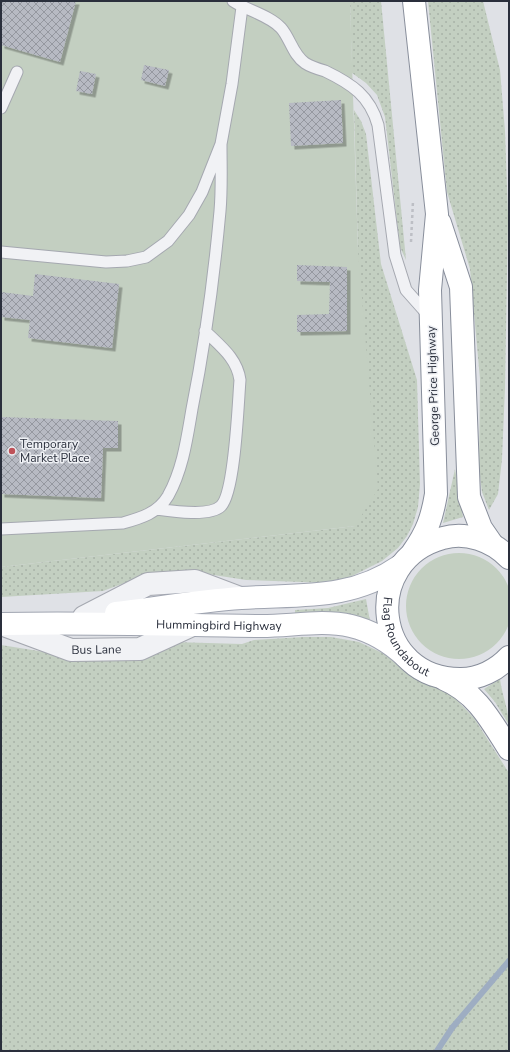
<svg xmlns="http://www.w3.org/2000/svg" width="510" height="1052" font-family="'Nunito Sans',sans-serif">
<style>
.grass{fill:url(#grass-dots)}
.park{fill:#c3cfc1}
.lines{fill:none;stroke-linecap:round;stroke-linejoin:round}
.stream{stroke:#9eadc2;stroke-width:6}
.building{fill:url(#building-cross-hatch);filter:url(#shadow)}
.lane-casing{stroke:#a5a8b0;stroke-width:13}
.street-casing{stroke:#a5a8b0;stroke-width:24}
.primary-casing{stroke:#a0a5b1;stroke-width:24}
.highway-casing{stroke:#888e9b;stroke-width:24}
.path{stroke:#bdbfc5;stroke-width:2.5;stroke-dasharray:3 3;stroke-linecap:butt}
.lane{stroke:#f1f2f5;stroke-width:11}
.street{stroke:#f1f2f5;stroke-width:22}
.primary{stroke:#fff;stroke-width:22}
.highway{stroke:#fff;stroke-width:22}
.poi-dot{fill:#be5259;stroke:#eef0f4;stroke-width:1.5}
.labels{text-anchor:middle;stroke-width:3;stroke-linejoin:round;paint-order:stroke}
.street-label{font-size:12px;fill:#2a2f3c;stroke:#eef0f4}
.poi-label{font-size:12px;fill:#2a2f3c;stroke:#eef0f4;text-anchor:start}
</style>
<defs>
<pattern id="grass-dots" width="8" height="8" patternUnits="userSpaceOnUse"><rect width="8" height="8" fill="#c3cfc1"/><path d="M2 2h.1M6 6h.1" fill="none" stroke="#a8b2a7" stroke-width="1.8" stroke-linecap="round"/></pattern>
<pattern id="building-cross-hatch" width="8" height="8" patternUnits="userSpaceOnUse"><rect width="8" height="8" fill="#b7bac3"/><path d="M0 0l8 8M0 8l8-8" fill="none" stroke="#9598a0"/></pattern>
<filter id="shadow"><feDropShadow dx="3.5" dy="3.5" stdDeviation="0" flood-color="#0004"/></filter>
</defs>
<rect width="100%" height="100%" fill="#dfe1e6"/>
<!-- grass -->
<path class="grass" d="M 350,1 L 381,1 L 406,260 L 400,247 L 385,117 L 377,95 L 366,83 L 352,73 Z
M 428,1 L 483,1 L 500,70 L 505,131 L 508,216 L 505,388 L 502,459 L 498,494 L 489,510 L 482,492 L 479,469 L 480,379 L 470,269 L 447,192 Z
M 354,110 L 361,121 L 366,134 L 381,264 L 417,380 L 420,484 L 418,507 L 413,524 L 407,536 L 398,548 L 382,561 L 348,578 L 327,583 L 246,580 L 201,573 L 146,575 L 103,591 L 1,597 L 1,567 L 355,526 L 358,251 Z
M 455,469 L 463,517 L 443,523 Z
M 366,599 L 370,621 C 345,612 322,612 295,613 L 295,610 L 328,608 Z
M 304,637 L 331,637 L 359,642 L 393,658 L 451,694 L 474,718 L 509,773 L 509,1051 L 1,1051 L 1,645 L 70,656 L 173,642 L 242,644 L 254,640 Z
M 500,679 C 502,695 509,711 509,725 L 495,702 L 484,689 Z"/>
<!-- park -->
<path class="park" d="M 1,1 L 350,1 L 358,251 L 378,489 L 355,526 L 1,567 Z
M406 606a53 53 0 1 1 106 0a53 53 0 1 1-106 0Z"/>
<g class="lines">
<!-- stream -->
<path class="stream" d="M 437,1051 L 452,1028 L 509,961"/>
</g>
<!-- building -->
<path class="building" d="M 1,1 L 76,1 L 60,62 L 1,45 Z
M 144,65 L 169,70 L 165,86 L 141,80 Z
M 80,71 L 96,74 L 92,94 L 76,91 Z
M 341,100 L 343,143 L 291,146 L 289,103 Z
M 297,265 L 347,267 L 347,331 L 297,332 L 297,315 L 329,314 L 330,282 L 297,281 Z
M 35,274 L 119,284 L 112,348 L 28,338 L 30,320 L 1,317 L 1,292 L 33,296 Z
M 1,417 L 118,421 L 118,448 L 103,448 L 101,498 L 1,494 Z"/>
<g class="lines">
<!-- lane casing -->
<g class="lane-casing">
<path id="lane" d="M 233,1 C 248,11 269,15 281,28 C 290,38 293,55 305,63 C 311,67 318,69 325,71 C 352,84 370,96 378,125 L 395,255 L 406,290 L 429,316
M 1,108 L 17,72
M 1,252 L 106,262 L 127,261 L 146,257 L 168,241 L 189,215 L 202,192 L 221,144 L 232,84 L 242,7
M 157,509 C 171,511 210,517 221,506 C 235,492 238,404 240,380 C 237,358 220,346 205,331
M 1,529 L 123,523 C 141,518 158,513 168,496 C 183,469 187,438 192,409 C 205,344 214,277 220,211 C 222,189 221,166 221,144"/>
</g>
<!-- street casing -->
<g class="street-casing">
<g id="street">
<path d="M 84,617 L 148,584 L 195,581 L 240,598"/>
<path id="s1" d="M 1,624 L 71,650 L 140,649 L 190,626"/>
</g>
</g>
<!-- primary casing -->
<g class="primary-casing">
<g id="primary">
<path d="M 116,613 C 157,608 199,601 241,598 C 298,594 350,601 400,566"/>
<path id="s2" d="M 1,624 C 86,622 171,625 257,626 C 287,627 321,619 351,626 C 372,631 390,642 406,657"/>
</g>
</g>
<!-- highway casing -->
<g class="highway-casing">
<g id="highway">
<path d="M 440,223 L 461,287 L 469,497 L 481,528 L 492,544"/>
<path d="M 413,552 C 427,532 432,518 436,494 L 430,290 L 437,214 L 414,1"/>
<path id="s3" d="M 509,558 C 493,541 466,531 443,538 C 359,561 374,680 461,679 C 479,679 497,670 509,657"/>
<path d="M 444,679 C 477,693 491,721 509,749"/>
</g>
</g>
<!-- path -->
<path class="path" d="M 411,242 L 413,201"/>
<!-- lane -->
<use href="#lane" class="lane"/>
<!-- street -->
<use href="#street" class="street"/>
<!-- primary -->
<use href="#primary" class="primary"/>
<!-- highway -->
<use href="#highway" class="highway"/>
</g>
<!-- markers -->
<circle class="poi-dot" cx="12" cy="451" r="4"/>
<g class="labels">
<!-- street labels -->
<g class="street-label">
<text transform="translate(433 386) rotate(-92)" y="4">George Price Highway</text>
<text dy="4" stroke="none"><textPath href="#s2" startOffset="218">Hummingbird Highway</textPath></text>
<text dy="4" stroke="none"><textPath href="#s3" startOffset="204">Flag Roundabout</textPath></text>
<text dy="4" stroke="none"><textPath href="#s1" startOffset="100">Bus Lane</textPath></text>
</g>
<!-- poi labels -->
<g class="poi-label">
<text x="20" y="448">Temporary<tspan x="20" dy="14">Market Place</tspan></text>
</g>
</g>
<!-- border -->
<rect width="510" height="1052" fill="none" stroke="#2a2f3c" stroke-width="4"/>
</svg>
